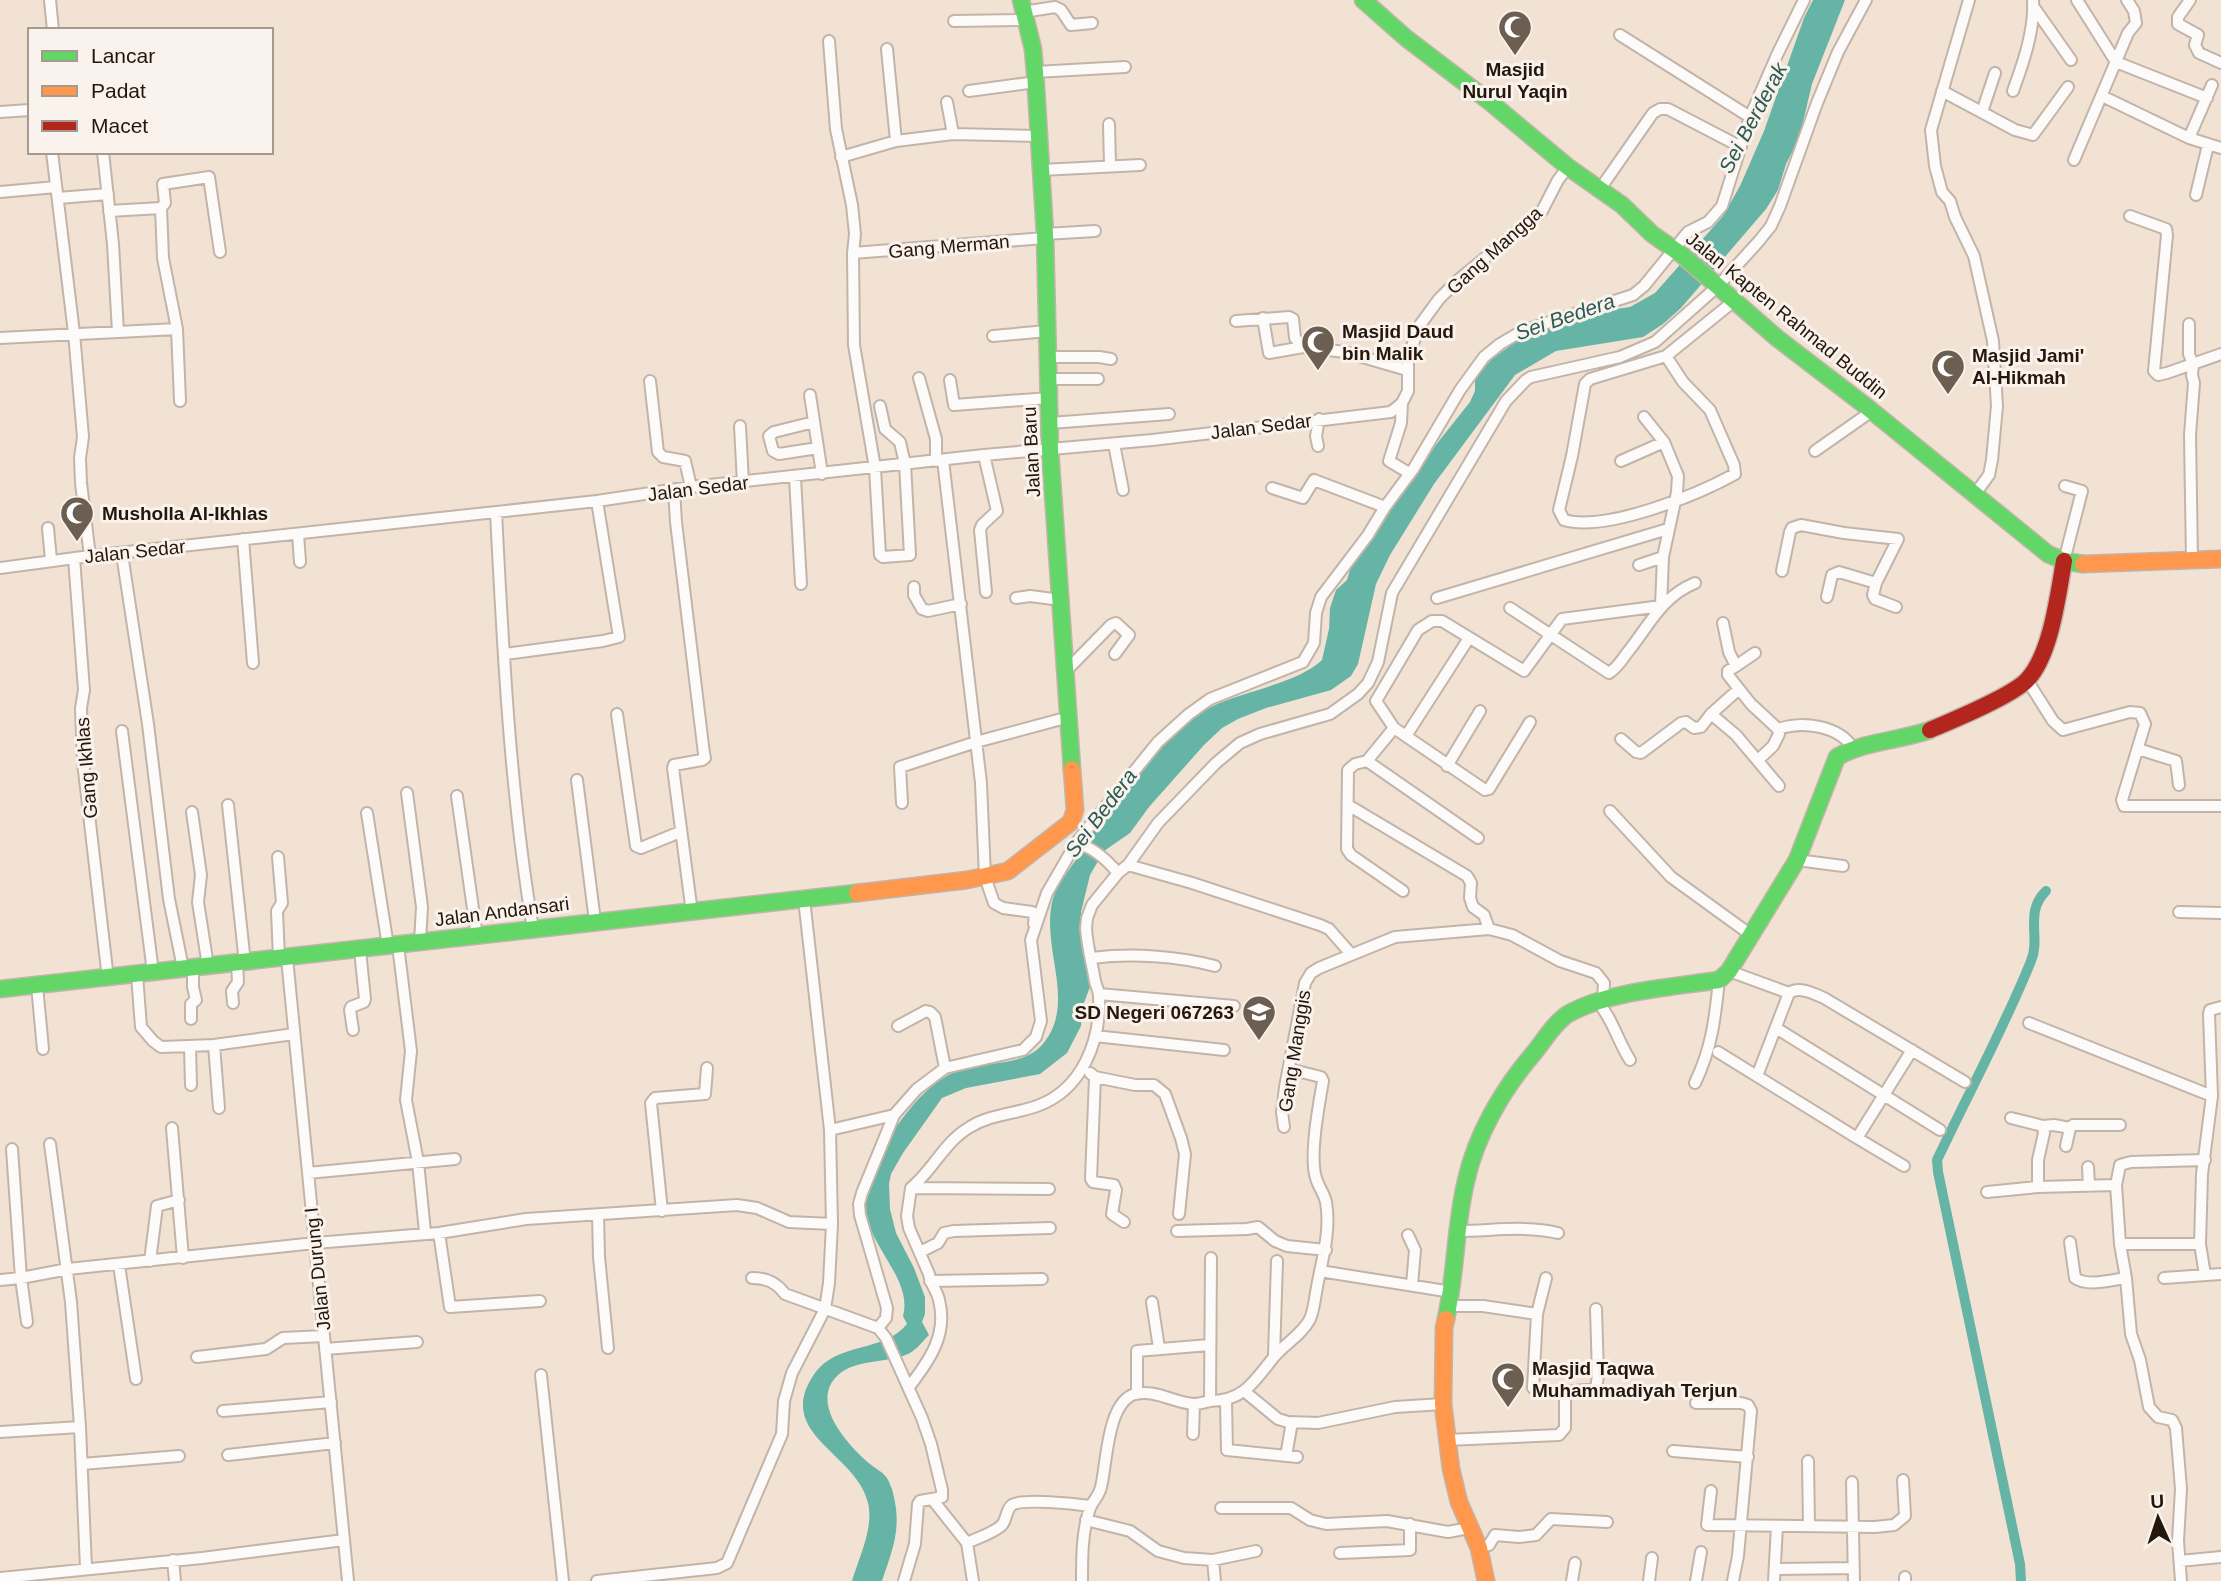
<svg xmlns="http://www.w3.org/2000/svg" width="2221" height="1581" font-family="Helvetica,sans-serif">
<style>
.water{fill:#66b4a6}
.lines{fill:none;stroke-linecap:round;stroke-linejoin:round}
.canal{stroke:#66b4a6;stroke-width:10}
.street-casing{stroke:#c2b4a9;stroke-width:14}
.fast-casing{stroke:#c2b4a9;stroke-width:19}
.slow-casing{stroke:#c2b4a9;stroke-width:19}
.jam-casing{stroke:#c2b4a9;stroke-width:19}
.street{stroke:#fdfbf9;stroke-width:10}
.fast{stroke:#63d668;stroke-width:16}
.slow{stroke:#ff974d;stroke-width:16}
.jam{stroke:#b3261e;stroke-width:16}
.labels{text-anchor:middle;stroke-width:6;stroke-linejoin:round;paint-order:stroke}
.poi-label{font-size:19px;font-weight:bold;fill:#24170b;stroke:#faf2ec;text-anchor:start}
.street-label{font-size:19px;fill:#24170b;stroke:#faf2ec}
.water-label{font-size:21px;font-style:italic;fill:#2c5b54;stroke:#faf2ec}
</style>
<rect width="100%" height="100%" fill="#f1e2d4"/>
<!-- water -->
<path class="water" d="M 1813,0 L 1845,0 L 1812,84 L 1799,139 L 1786,164 L 1778,190 L 1766,209 L 1681,308 L 1663,324 L 1643,337 L 1556,351 L 1515,375 L 1434,484 L 1390,555 L 1376,584 L 1358,664 L 1351,676 L 1331,690 L 1266,708 L 1238,719 L 1222,728 L 1204,745 L 1149,807 L 1130,833 L 1104,851 L 1090,875 L 1081,912 L 1082,939 L 1090,987 L 1082,1008 L 1081,1026 L 1067,1053 L 1040,1074 L 966,1088 L 942,1098 L 903,1153 L 891,1174 L 889,1184 L 890,1209 L 896,1233 L 914,1268 L 925,1297 L 925,1314 L 922,1322 L 929,1335 C 923,1341 917,1349 910,1353 C 889,1364 857,1358 838,1375 C 808,1403 849,1446 870,1464 C 876,1469 883,1472 887,1478 C 889,1482 892,1488 893,1493 C 902,1528 893,1548 882,1581 L 852,1581 C 859,1557 874,1528 868,1503 C 857,1453 772,1434 815,1373 C 837,1342 883,1353 907,1324 L 903,1316 C 914,1276 859,1240 866,1197 C 867,1189 872,1180 876,1172 C 880,1160 884,1144 892,1133 C 910,1107 934,1076 966,1068 C 990,1062 1023,1065 1041,1046 C 1082,1001 1033,940 1057,888 C 1063,877 1071,867 1078,857 C 1083,849 1086,841 1090,833 C 1098,822 1109,812 1118,801 C 1146,766 1173,725 1215,705 C 1245,691 1298,683 1322,660 L 1329,629 L 1330,608 L 1336,590 L 1347,580 L 1350,570 L 1363,546 L 1400,489 L 1413,481 L 1435,446 L 1470,402 L 1475,391 L 1475,378 L 1492,359 L 1536,327 L 1548,323 L 1589,319 L 1616,309 L 1630,307 L 1655,293 L 1723,216 L 1740,186 L 1764,131 L 1804,18 Z"/>
<g class="lines">
<!-- canal -->
<path class="canal" d="M 2021,1581 L 2020,1564 L 1938,1172 L 1937,1160 C 1968,1094 2004,1028 2031,961 C 2041,938 2024,912 2046,891"/>
<!-- street casing -->
<g class="street-casing">
<path id="street" d="M 50,0 L 53,30
M 1969,0 L 1931,130 L 1935,166 L 1942,192 L 1950,201 L 1955,217 L 1974,256 L 1993,341 L 1997,406 L 1992,460 L 1989,475 L 1975,494
M 2077,0 L 2116,62 L 2207,98
M 2190,0 L 2178,17 L 2178,24 L 2198,35 L 2195,45 L 2199,53 L 2221,63
M 2033,6 L 2071,60
M 1023,12 L 1055,7 L 1061,10 L 1071,25 L 1092,23
M 954,21 L 1025,20
M 1620,35 L 1750,117
M 829,41 L 836,129 L 852,205 L 855,234 L 853,253 L 854,345 L 875,468 L 880,555 L 883,557 L 910,555 L 905,464 L 900,442 L 885,429 L 880,406
M 887,49 L 896,141
M 1035,72 L 1125,67
M 969,91 L 1036,82
M 1942,91 L 2015,130 L 2033,135 L 2068,87
M 2013,91 C 2023,64 2035,29 2033,0
M 2102,96 L 2189,138 L 2221,148
M 947,102 L 953,134
M 0,112 L 30,110
M 1982,112 L 1995,73
M 1109,124 L 1110,165
M 2189,138 L 2212,85
M 52,152 L 74,333 L 83,437 L 80,458 L 81,483 L 90,556
M 103,152 L 113,244 L 118,332
M 841,157 L 896,141 L 953,134 L 1038,136
M 2074,160 L 2128,33 L 2136,23 L 2134,11 L 2127,0
M 1041,170 L 1140,165
M 1600,189 L 1653,113 L 1660,109 L 1668,109 L 1741,147
M 0,192 L 56,187
M 2196,195 L 2208,145
M 58,198 L 108,194
M 161,208 L 165,203 L 163,184 L 209,177 L 220,252
M 109,211 L 161,208 L 163,258 L 177,329 L 180,401
M 2130,216 L 2166,229 L 2167,235 L 2154,371 L 2158,375 L 2167,373 L 2221,354
M 1045,234 L 1095,231
M 853,253 L 1045,238
M 1263,318 L 1269,353 L 1303,347
M 1236,321 L 1289,317 L 1293,319 L 1295,338 L 1303,347 L 1345,352 L 1407,370
M 2189,324 L 2189,354 L 2193,364 L 2192,375 L 2194,383 L 2190,435 L 2192,560
M 993,336 L 1047,331
M 0,338 L 177,329
M 1666,356 L 1683,382 L 1710,410 L 1734,465 L 1735,474 C 1697,495 1606,532 1564,520 L 1559,510 L 1572,456 L 1585,384 L 1590,379 L 1666,356 L 1734,301
M 1048,357 L 1099,357 L 1111,359
M 919,378 L 936,439 L 936,461
M 1049,379 L 1098,379
M 950,380 L 954,405 L 1049,398
M 650,381 L 658,452 L 663,457 L 685,461 L 691,487
M 810,395 L 822,474
M 1402,403 L 1401,423 L 1389,461 L 1409,473
M 1644,417 L 1664,442 L 1678,476 L 1677,492 L 1663,557 L 1661,606
M 814,422 L 774,432 L 769,436 L 773,451 L 779,454 L 818,448
M 1050,423 L 1169,414
M 740,426 L 743,483
M 1114,444 L 1123,490
M 1318,446 L 1316,436 L 1319,419
M 1815,451 L 1872,411
M 984,455 L 997,511 L 982,525 L 980,530 L 986,592
M 943,460 L 981,783 L 985,877 L 994,903 L 1003,908 L 1032,912 L 1035,914 L 1034,924
M 1621,461 L 1664,442
M 795,478 L 801,584
M 1272,488 L 1303,498 L 1314,480 L 1385,507
M 674,490 L 676,522 L 704,754 L 705,758 L 702,760 L 674,765 L 673,768 L 692,913
M 496,512 C 503,651 510,792 533,929
M 48,528 L 51,560
M 298,534 L 300,562
M 243,539 L 253,663
M 122,554 L 148,724 L 169,899 L 183,968
M 74,558 L 84,690 L 81,708 L 83,762 L 108,979
M 2064,561 L 2082,491 L 2065,486
M 1639,565 L 1663,557
M 0,568 L 90,556 L 597,501 L 691,487 L 984,455 L 1152,440 L 1391,412 L 1402,403 L 1408,391 L 1408,357 L 1420,325 L 1439,299 L 1457,281 L 1542,211 L 1558,180 L 1568,167
M 1782,571 L 1790,532 L 1792,528 L 1801,525 L 1844,533 L 1898,539 L 1876,583 L 1873,595 L 1875,599 L 1896,607
M 914,587 L 914,595 L 922,609 L 928,611 L 961,604
M 1827,597 L 1832,575 L 1839,572 L 1876,583
M 1016,598 L 1030,596 L 1061,600
M 1437,598 L 1668,529
M 1510,608 L 1609,673 C 1617,668 1622,660 1627,653 C 1649,626 1661,597 1695,583
M 1723,623 L 1729,652 L 1736,666 L 1728,671 L 1728,675 L 1751,704 L 1778,729 C 1803,721 1838,725 1853,748
M 505,654 L 603,641 L 619,637 L 597,501
M 1736,666 L 1755,653
M 1065,672 L 1111,625 L 1116,623 L 1129,635 L 1115,654
M 2027,680 L 2053,721 L 2063,730 L 2130,712 L 2140,713 L 2145,724 L 2122,800 L 2124,806 L 2221,806
M 617,714 L 636,846 L 641,848 L 680,832
M 1711,714 L 1736,735 L 1779,786
M 1530,722 L 1489,789 L 1485,790 L 1394,728 L 1376,701 L 1418,630 L 1432,621 L 1442,621 L 1524,671 L 1562,619 L 1661,606
M 1394,728 L 1367,761 L 1355,764 L 1348,770 L 1347,849 L 1351,855 L 1403,891
M 122,731 L 153,972
M 1406,736 L 1469,638
M 1621,739 L 1636,752 L 1641,753 L 1681,723 L 1686,722 L 1694,728 L 1701,727 L 1711,714 L 1739,689
M 2138,749 L 2176,761 L 2179,785
M 1758,760 L 1773,746 L 1779,734 L 1778,729
M 1367,761 L 1478,838
M 1447,766 L 1480,711
M 577,780 L 595,921
M 407,793 L 422,907 L 420,942
M 457,796 L 477,937
M 902,803 L 900,767 L 976,742 L 1069,717
M 228,805 L 245,963
M 1348,805 L 1467,876 L 1471,883 L 1470,898 L 1473,907 L 1484,915 L 1489,929
M 1610,811 L 1671,877 L 1751,935
M 192,812 L 201,875 L 198,902 L 208,966
M 367,813 L 388,946
M 1076,843 C 1093,847 1107,860 1118,873
M 278,857 L 282,903 L 277,911 L 279,958
M 1797,860 L 1843,866
M 1128,865 L 1192,883 L 1320,925 L 1329,929 L 1351,954
M 804,899 L 830,1130 L 832,1224
M 2179,912 L 2221,913
M 398,945 L 411,1051 L 406,1100 L 418,1162 L 425,1232
M 287,958 L 348,1581
M 1092,958 C 1132,953 1177,956 1215,966
M 1729,971 L 1789,993 C 1799,986 1813,993 1824,998 L 1965,1082
M 137,975 L 141,1027 L 153,1041 L 161,1047 L 214,1045 L 294,1034
M 37,986 L 43,1049
M 1099,994 L 1234,1006
M 1597,1001 C 1613,1019 1617,1040 1630,1060
M 233,1003 L 232,991 L 238,982 L 237,963
M 191,1019 L 191,1004 L 196,1000 L 193,987 L 193,967
M 2029,1023 L 2212,1096
M 898,1026 L 926,1011 L 930,1012 L 935,1017 L 945,1068
M 1776,1028 L 1940,1130
M 353,1030 L 350,1010 L 351,1007 L 364,1002 L 365,999 L 360,950
M 1095,1036 L 1224,1050
M 214,1045 L 219,1108
M 190,1047 L 191,1085
M 1718,1052 L 1857,1138 L 1912,1050
M 1090,1073 L 1095,1077 L 1091,1179 L 1093,1182 L 1114,1185 L 1116,1190 L 1112,1214 L 1124,1222
M 1757,1076 L 1789,993
M 1095,1077 L 1135,1085 L 1154,1085 L 1165,1094 L 1181,1138 L 1185,1154 L 1179,1214
M 1695,1083 C 1712,1047 1715,1019 1719,980
M 2011,1118 L 2043,1126 L 2044,1133 L 2038,1160 L 2038,1187
M 2043,1126 L 2054,1125 L 2070,1128
M 1284,1127 L 1282,1112 L 1285,1087 L 1305,983 L 1311,973 L 1319,968 L 1395,937 L 1489,929 L 1512,935 L 1560,961 L 1596,973 L 1604,983 L 1603,999
M 172,1128 L 183,1258
M 830,1130 L 894,1115
M 1857,1138 L 1904,1166
M 50,1144 L 71,1302 L 80,1427 L 86,1568
M 2066,1146 L 2070,1128 L 2073,1125 L 2120,1125
M 12,1149 L 21,1278 L 27,1322
M 2088,1167 L 2089,1186
M 308,1173 L 455,1159
M 2116,1185 L 2120,1165 L 2131,1162 L 2205,1160
M 911,1188 L 1049,1189
M 1987,1192 L 2038,1187 L 2116,1185 L 2120,1244 L 2200,1244 L 2202,1174 L 2212,1096 L 2209,1014 L 2210,1010 L 2221,1007
M 662,1211 L 651,1103 L 655,1098 L 705,1094 L 707,1068
M 598,1215 L 599,1257 L 608,1348
M 1177,1231 L 1247,1229 L 1258,1227 L 1275,1241 L 1287,1246 L 1326,1250
M 1458,1231 C 1491,1231 1526,1225 1558,1233
M 439,1233 L 450,1307 L 540,1301
M 1408,1235 L 1415,1250 L 1412,1285
M 2070,1242 L 2075,1278 C 2087,1287 2112,1280 2126,1278
M 2120,1244 L 2126,1278 L 2131,1334 L 2140,1360 L 2149,1407 L 2158,1417 L 2172,1420 L 2176,1428 L 2181,1489 L 2178,1541 L 2181,1581
M 2200,1244 L 2205,1275
M 920,1252 L 938,1243 L 944,1233 L 954,1231 L 1050,1228
M 1211,1258 L 1210,1401 C 1243,1401 1254,1382 1273,1358 C 1284,1344 1302,1335 1310,1319 C 1314,1310 1315,1297 1317,1287 C 1322,1259 1331,1232 1326,1202 C 1324,1193 1318,1186 1316,1178 C 1309,1156 1319,1104 1323,1081 L 1321,1077 L 1289,1069
M 150,1261 L 157,1206 L 179,1200
M 119,1265 L 136,1379
M 1320,1271 L 1452,1292
M 752,1278 C 766,1278 776,1282 785,1294 L 878,1328 L 886,1338 L 922,1418 L 931,1444 L 942,1490 L 942,1497 L 932,1499 L 967,1543 L 973,1581
M 2164,1278 L 2221,1274
M 0,1280 L 21,1278 L 68,1269 L 315,1243 L 439,1233 L 526,1219 L 737,1205 L 757,1208 L 789,1222 L 832,1224 L 829,1283 L 825,1309 L 792,1373 L 784,1401 L 782,1434 L 727,1563 L 717,1568 L 597,1581
M 930,1281 L 1042,1279
M 1152,1302 L 1159,1348
M 1448,1306 L 1483,1306 L 1537,1314 L 1533,1388
M 1537,1314 L 1546,1278
M 878,1328 L 886,1318 L 887,1308 L 860,1215 L 859,1204 L 862,1193 L 894,1115 L 917,1089 L 945,1068 L 1023,1050 L 1036,1037 L 1041,1021 L 1031,940 L 1047,893 L 1076,843 L 1158,742 L 1189,714 L 1210,699 L 1303,662 L 1314,643 L 1316,613 L 1321,597 L 1368,535 L 1385,507 L 1414,468 L 1460,390 L 1484,357 L 1500,344 L 1522,331 L 1633,295 L 1644,286 L 1688,232 L 1708,222 L 1722,206 L 1750,117 L 1777,55 L 1804,0
M 325,1349 L 417,1342
M 1274,1356 L 1277,1261
M 197,1357 L 266,1349 L 283,1338 L 324,1336
M 541,1375 L 563,1581
M 909,1387 C 929,1361 948,1335 939,1300 C 937,1290 930,1284 929,1274 L 909,1228 L 907,1216 L 911,1188 C 934,1169 944,1142 970,1127 C 991,1114 1015,1114 1037,1106 C 1082,1090 1101,1041 1099,996 C 1099,991 1096,986 1095,981 C 1092,963 1087,946 1086,928 L 1087,918 L 1092,905 L 1118,873 L 1128,865 L 1158,823 L 1216,763 L 1240,743 L 1260,734 L 1330,714 L 1358,694 L 1368,683 L 1378,662 L 1392,593 L 1506,401 L 1526,380 L 1531,377 L 1620,357 L 1655,342 L 1718,286 L 1759,241 L 1771,226 L 1780,206 L 1817,103 L 1838,52 L 1866,0
M 1244,1391 L 1278,1419 L 1288,1422 L 1318,1423 L 1395,1407 L 1443,1404
M 1137,1394 L 1137,1351 L 1209,1345
M 1226,1401 L 1227,1450 L 1297,1457
M 1696,1403 L 1741,1403 L 1748,1405 L 1751,1411 L 1738,1556 L 1733,1581
M 223,1411 L 331,1402
M 0,1432 L 80,1427
M 1193,1434 L 1194,1404
M 1447,1440 L 1559,1435 L 1565,1428 L 1565,1392 L 1596,1389 L 1598,1375 L 1596,1309
M 1673,1451 L 1748,1457
M 228,1455 L 335,1443
M 1286,1456 L 1292,1422
M 1808,1461 L 1809,1525
M 82,1464 L 179,1456
M 1852,1482 L 1854,1581
M 1711,1491 L 1707,1525 L 1875,1527 L 1894,1525 L 1905,1516 L 1903,1480
M 1221,1508 L 1291,1508 L 1310,1520 L 1326,1524 L 1387,1521 L 1448,1532 L 1469,1528
M 1086,1520 L 1130,1531 L 1158,1551 L 1184,1558 L 1213,1560 L 1256,1551
M 967,1543 C 977,1538 994,1533 1002,1525 C 1007,1519 1006,1509 1012,1505 C 1022,1498 1076,1504 1090,1506
M 1479,1548 L 1489,1545 L 1495,1535 L 1519,1537 L 1536,1535 L 1551,1519 L 1607,1522
M 1340,1553 L 1410,1550 L 1410,1524
M 173,1560 L 175,1581
M 1213,1560 L 1215,1581
M 2180,1561 L 2221,1557
M 1775,1569 L 1853,1568
M 0,1578 L 202,1558 L 344,1540
M 904,1581 L 915,1544 L 918,1504 L 920,1501 L 932,1499
M 1082,1581 C 1082,1557 1082,1533 1089,1511 C 1091,1502 1099,1497 1101,1487 C 1107,1463 1107,1402 1135,1394 C 1156,1389 1174,1403 1194,1404 C 1199,1404 1205,1402 1210,1401
M 1572,1581 L 1575,1563
M 1649,1581 L 1652,1558
M 1696,1581 L 1701,1552
M 1774,1581 L 1777,1526
M 1905,1581 L 1905,1577"/>
</g>
<!-- fast casing -->
<g class="fast-casing">
<path id="fast" d="M 1021,0 L 1033,49 L 1035,72 L 1045,234 L 1050,450 L 1072,769
M 1363,0 L 1406,38 L 1490,102 L 1568,167 L 1622,205 L 1652,234 L 1682,255 L 1777,338 L 1867,407 L 2048,554 L 2064,561 L 2083,564
M 0,989 L 857,893
M 1446,1319 C 1456,1273 1455,1226 1466,1181 C 1476,1135 1503,1089 1533,1054 C 1543,1042 1555,1022 1568,1014 C 1608,991 1674,987 1719,980 L 1729,971 L 1797,860 L 1837,757 C 1865,741 1899,741 1930,730"/>
</g>
<!-- slow casing -->
<g class="slow-casing">
<path id="slow" d="M 2083,564 L 2221,559
M 857,893 L 967,880 L 1008,871 L 1071,822 L 1075,810 L 1072,769
M 1446,1319 L 1444,1328 L 1443,1404 L 1451,1469 L 1459,1502 L 1479,1548 L 1486,1581"/>
</g>
<!-- jam casing -->
<g class="jam-casing">
<path id="jam" d="M 1930,730 C 1951,721 2012,696 2027,680 C 2051,655 2058,595 2064,561"/>
</g>
<!-- street -->
<use href="#street" class="street"/>
<!-- fast -->
<use href="#fast" class="fast"/>
<!-- slow -->
<use href="#slow" class="slow"/>
<!-- jam -->
<use href="#jam" class="jam"/>
</g>
<!-- icons -->
<defs>
<g id="mosque-pin" transform="scale(1.75)"><path d="M0 17L-7.5 6A9.5 9.5 0 1 1 7.5 6Z" fill="#6c5e51" stroke="#faf2ec"/><path d="M3.5-4.9A6 6 0 1 0 3.5 4.9A5 5 0 1 1 3.5-4.9Z" fill="#fff"/></g>
<g id="school-pin" transform="scale(1.75)"><path d="M0 17L-7.5 6A9.5 9.5 0 1 1 7.5 6Z" fill="#6c5e51" stroke="#faf2ec"/><path d="M0-5L7-2L0 1L-7-2ZM-4 1L0 2.5L4 1V4Q0 6-4 4Z" fill="#fff"/></g>
</defs>
<g fill-rule="evenodd">
<use href="#mosque-pin" x="1515" y="27"/>
<use href="#mosque-pin" x="1318" y="342"/>
<use href="#mosque-pin" x="1948" y="366"/>
<use href="#mosque-pin" x="77" y="513"/>
<use href="#school-pin" x="1259" y="1012"/>
<use href="#mosque-pin" x="1508" y="1379"/>
</g>
<g class="labels">
<!-- poi labels -->
<g class="poi-label">
<text x="1515" y="76" text-anchor="middle">Masjid<tspan x="1515" dy="22">Nurul Yaqin</tspan></text>
<text x="1342" y="338">Masjid Daud<tspan x="1342" dy="22">bin Malik</tspan></text>
<text x="1972" y="362">Masjid Jami'<tspan x="1972" dy="22">Al-Hikmah</tspan></text>
<text x="102" y="520">Musholla Al-Ikhlas</text>
<text x="1234" y="1019" text-anchor="end">SD Negeri 067263</text>
<text x="1532" y="1375">Masjid Taqwa<tspan x="1532" dy="22">Muhammadiyah Terjun</tspan></text>
</g>
<!-- street labels -->
<g class="street-label">
<text transform="translate(949 246) rotate(-5)" y="7">Gang Merman</text>
<text transform="translate(1494 250) rotate(-42)" y="7">Gang Mangga</text>
<text transform="translate(1787 315) rotate(39)" y="7">Jalan Kapten Rahmad Buddin</text>
<text transform="translate(1261 426) rotate(-7)" y="7">Jalan Sedar</text>
<text transform="translate(1031 452) rotate(-93)" y="7">Jalan Baru</text>
<text transform="translate(698 488) rotate(-7)" y="7">Jalan Sedar</text>
<text transform="translate(135 551) rotate(-6)" y="7">Jalan Sedar</text>
<text transform="translate(86 768) rotate(-95)" y="7">Gang Ikhlas</text>
<text transform="translate(502 911) rotate(-7)" y="7">Jalan Andansari</text>
<text transform="translate(1294 1051) rotate(-81)" y="7">Gang Manggis</text>
<text transform="translate(317 1269) rotate(-96)" y="7">Jalan Durung I</text>
</g>
<!-- water labels -->
<g class="water-label">
<text transform="translate(1753 118) rotate(-62)" y="7">Sei Berderak</text>
<text transform="translate(1565 317) rotate(-19)" y="7">Sei Bedera</text>
<text transform="translate(1101 813) rotate(-53)" y="7">Sei Bedera</text>
</g>
</g>
<!-- legend -->
<rect x="28" y="28" width="245" height="126" fill="#faf2ec" stroke="#a49a92" stroke-width="2"/>
<rect x="42" y="51" width="35" height="10" fill="#63d668" stroke="#a49a92" stroke-width="2"/>
<text x="91" y="63" font-size="21" fill="#24170b">Lancar</text>
<rect x="42" y="86" width="35" height="10" fill="#ff974d" stroke="#a49a92" stroke-width="2"/>
<text x="91" y="98" font-size="21" fill="#24170b">Padat</text>
<rect x="42" y="121" width="35" height="10" fill="#b3261e" stroke="#a49a92" stroke-width="2"/>
<text x="91" y="133" font-size="21" fill="#24170b">Macet</text>
<!-- north arrow -->
<g transform="translate(2158 1518) rotate(357)" stroke="#faf2ec" stroke-width="5" paint-order="stroke">
<path d="M0-5L12 26L0 18L-12 26Z" fill="#24170b"/>
<text y="-10" font-size="19" font-weight="bold" text-anchor="middle" fill="#24170b">U</text>
</g>
</svg>
